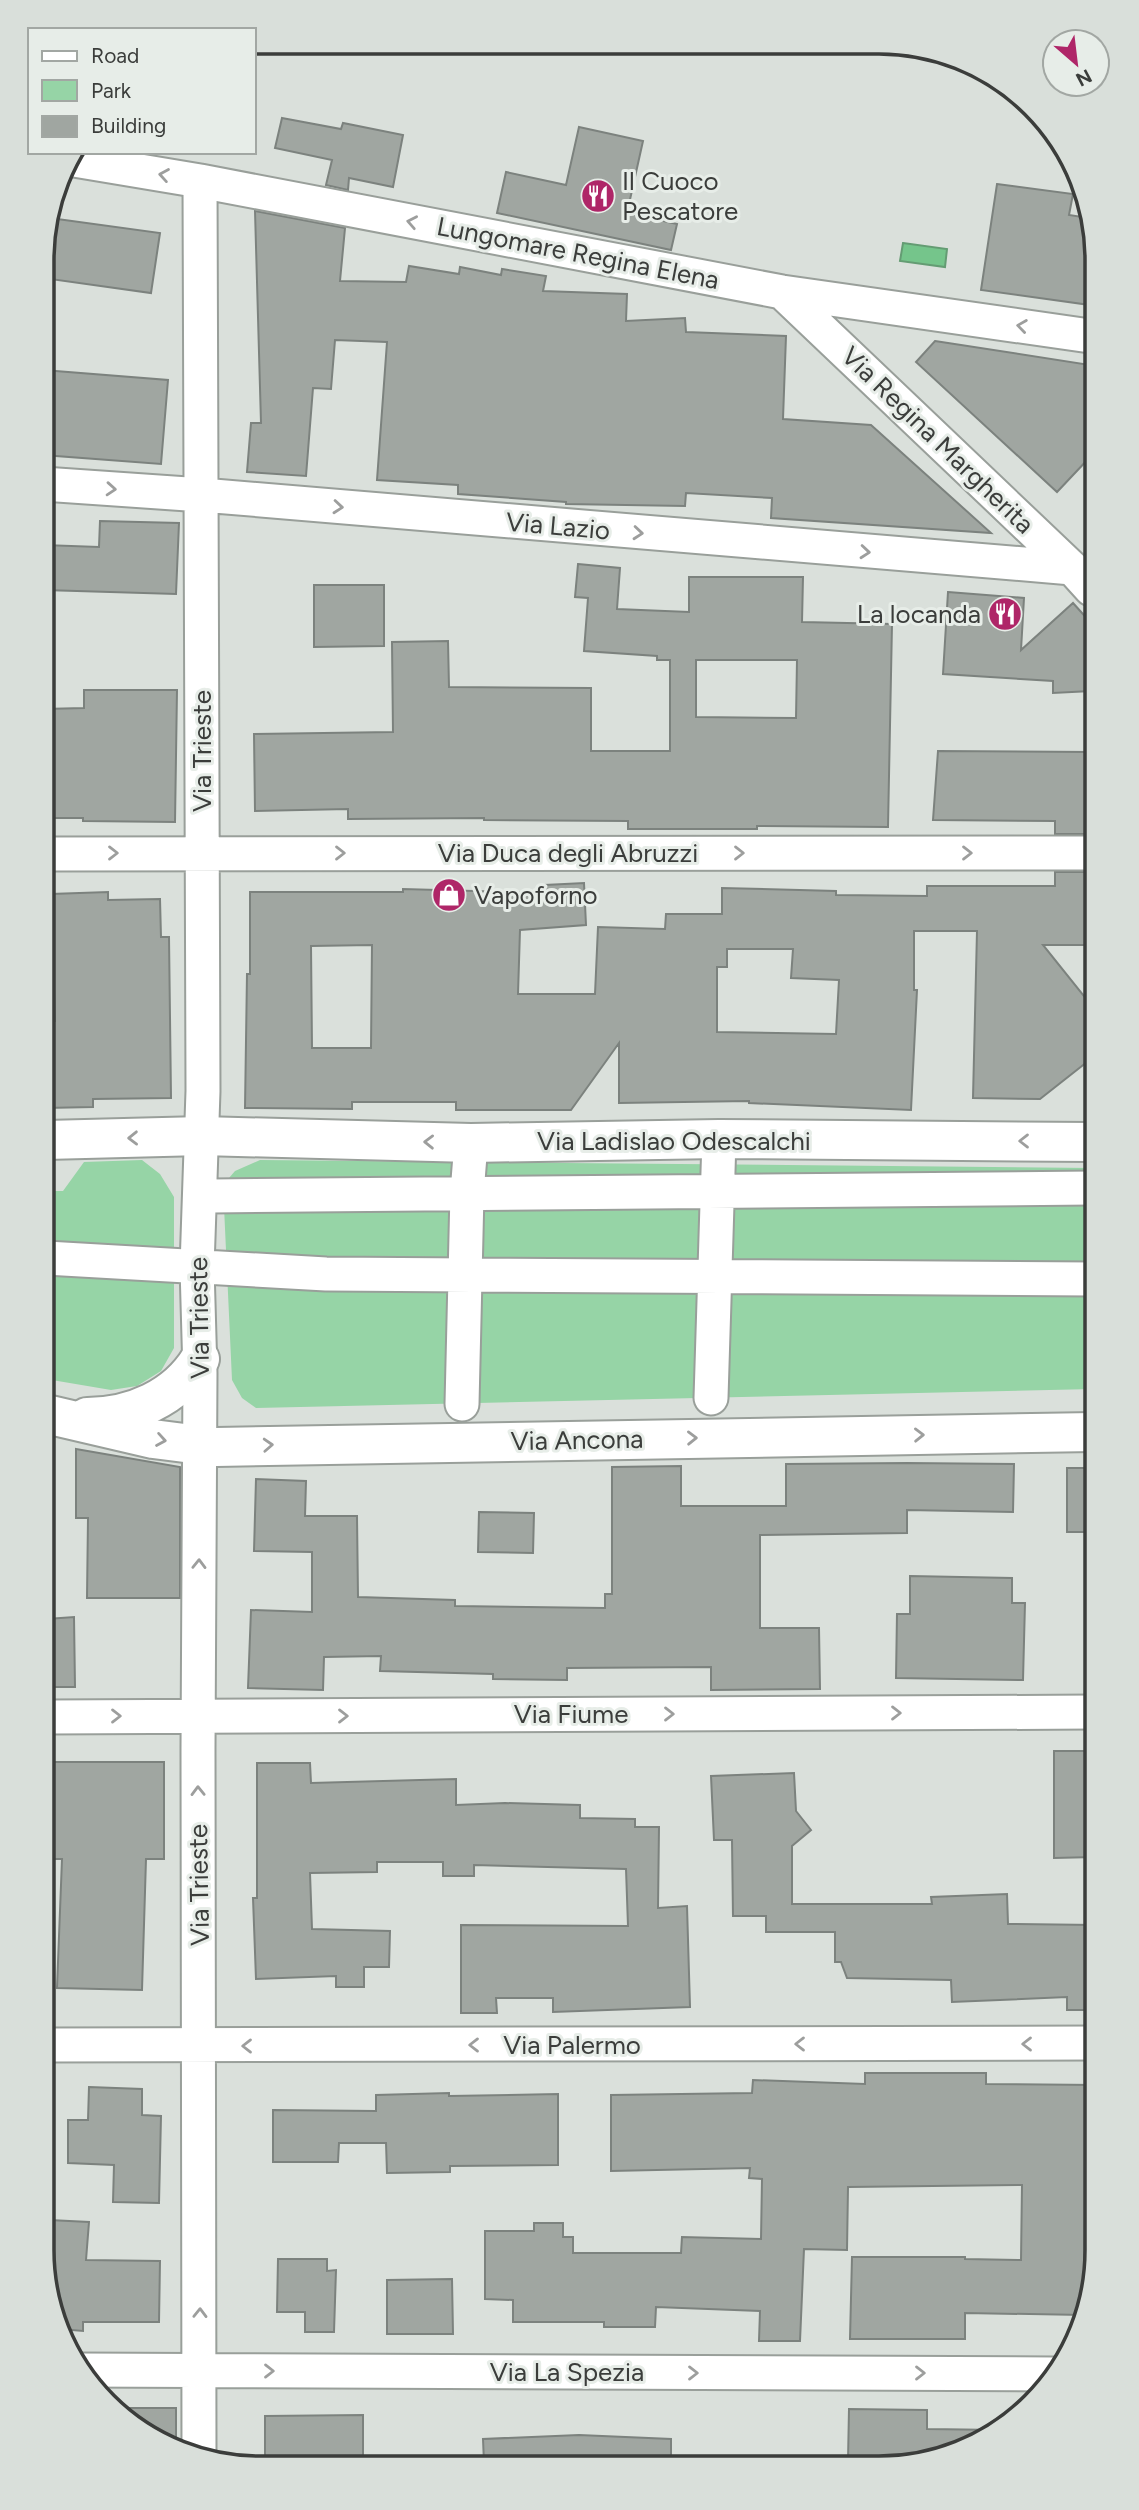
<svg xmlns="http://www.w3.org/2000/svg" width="1139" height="2510" font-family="Figtree,sans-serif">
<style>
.green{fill:#96d4a6}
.water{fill:#75c58b;stroke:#649c73;stroke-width:2}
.building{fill:#a0a6a1;stroke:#7c827e;stroke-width:2;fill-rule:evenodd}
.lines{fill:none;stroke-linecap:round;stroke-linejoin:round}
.street-casing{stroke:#999f9a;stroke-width:37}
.secondary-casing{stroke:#999f9a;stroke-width:42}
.street{stroke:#fff;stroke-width:33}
.secondary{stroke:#fff;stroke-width:38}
.oneway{stroke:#9d9e9d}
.labels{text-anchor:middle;stroke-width:6;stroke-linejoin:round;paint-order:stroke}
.poi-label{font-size:26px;fill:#3b3d3b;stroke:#e7ede8;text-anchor:start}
.street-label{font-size:26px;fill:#3b3d3b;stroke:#e7ede8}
.rim{fill:none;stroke:#3b3d3b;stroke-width:3.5}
</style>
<rect width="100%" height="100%" fill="#dae0db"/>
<!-- green -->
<path class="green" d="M 142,1160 L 160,1174 L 174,1197 L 174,1348 L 161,1371 L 137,1386 L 111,1390 L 46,1379 L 46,1191 L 63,1191 L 84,1162 Z
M 260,1160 L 1093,1168 L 1094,1389 L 256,1408 L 242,1398 L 232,1380 L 223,1185 L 235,1171 Z"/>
<!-- water -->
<path class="water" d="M 903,243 L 947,249 L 945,267 L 900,261 Z"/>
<!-- building -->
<path class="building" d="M 282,118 L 341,129 L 343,123 L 403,135 L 393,187 L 349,178 L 348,190 L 326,185 L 332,160 L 275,148 Z
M 579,127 L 643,141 L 627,213 L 677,224 L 671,250 L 497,213 L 506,172 L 566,185 Z
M 997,184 L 1073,194 L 1069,215 L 1089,218 L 1090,305 L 981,290 Z
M 255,211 L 345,228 L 340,281 L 406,282 L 409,266 L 459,274 L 460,267 L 501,275 L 502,269 L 546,276 L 543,291 L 627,294 L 626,321 L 685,318 L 686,332 L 786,336 L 783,419 L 871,425 L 991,533 L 771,518 L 772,498 L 686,493 L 685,506 L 566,504 L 566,502 L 458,494 L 458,485 L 377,480 L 387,342 L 335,340 L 331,389 L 313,388 L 306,476 L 247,472 L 251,423 L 261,423 Z
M 50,218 L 160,233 L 151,293 L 43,278 L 43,246 Z
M 935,341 L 1090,365 L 1090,457 L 1057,492 L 916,362 Z
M 43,370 L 168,380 L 161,464 L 43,455 Z
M 100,521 L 179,523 L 176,594 L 44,590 L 44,545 L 99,547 Z
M 578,564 L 620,568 L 617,609 L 689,612 L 689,577 L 803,577 L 802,622 L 892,624 L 888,827 L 757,826 L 757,829 L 628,829 L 628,821 L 484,820 L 484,818 L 348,819 L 348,809 L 255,811 L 254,734 L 393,732 L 392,642 L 448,641 L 449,687 L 591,688 L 591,751 L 670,751 L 670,660 L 657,660 L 657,656 L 584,651 L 588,598 L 575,597 ZM 696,660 L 797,660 L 796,718 L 696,717 Z
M 314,585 L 384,585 L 384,646 L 314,647 Z
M 948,592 L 1024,598 L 1021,650 L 1073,603 L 1091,623 L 1091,691 L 1053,693 L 1053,681 L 943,674 Z
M 84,690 L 177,690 L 175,822 L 83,821 L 83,818 L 44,818 L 44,709 L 84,708 Z
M 938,751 L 1091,752 L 1092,834 L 1055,834 L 1055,821 L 933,820 Z
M 1055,872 L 1092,872 L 1092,945 L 1043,945 L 1092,1006 L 1092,1058 L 1040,1099 L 973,1098 L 977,931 L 914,931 L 914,990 L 917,990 L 911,1110 L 749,1103 L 749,1101 L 619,1103 L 619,1043 L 571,1110 L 456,1110 L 456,1102 L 352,1102 L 352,1109 L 245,1108 L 247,974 L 250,974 L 250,892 L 403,892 L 403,889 L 546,893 L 545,885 L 584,883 L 586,925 L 520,930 L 518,994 L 595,994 L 598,927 L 665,929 L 666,914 L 722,914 L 722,888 L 836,891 L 836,895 L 927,896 L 927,886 L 1055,886 ZM 372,945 L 371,1048 L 312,1048 L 311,946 ZM 727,949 L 793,949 L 791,978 L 839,980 L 836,1034 L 717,1032 L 717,967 L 727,967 Z
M 108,892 L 108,900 L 160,899 L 161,937 L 169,937 L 171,1098 L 93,1099 L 93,1107 L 45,1108 L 45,1021 L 55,1021 L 51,894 Z
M 76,1449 L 180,1467 L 180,1598 L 87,1598 L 88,1518 L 76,1518 Z
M 907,1463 L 1014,1464 L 1013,1512 L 907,1510 L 907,1533 L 760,1535 L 760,1628 L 819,1628 L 820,1689 L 711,1690 L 711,1667 L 567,1668 L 567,1680 L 493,1679 L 493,1674 L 380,1671 L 381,1656 L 324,1657 L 323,1690 L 248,1688 L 251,1610 L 312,1612 L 312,1552 L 254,1551 L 256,1479 L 306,1481 L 305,1516 L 357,1516 L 358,1597 L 455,1600 L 455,1606 L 605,1608 L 605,1594 L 612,1594 L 612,1467 L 681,1466 L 681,1506 L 786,1506 L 786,1464 Z
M 1067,1468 L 1094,1468 L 1094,1532 L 1067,1532 Z
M 479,1512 L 534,1513 L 533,1553 L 478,1552 Z
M 910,1576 L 1012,1578 L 1012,1603 L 1025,1603 L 1023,1680 L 896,1678 L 897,1614 L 910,1614 Z
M 74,1617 L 75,1687 L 47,1687 L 47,1619 Z
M 1054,1751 L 1095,1751 L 1095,1857 L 1054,1858 Z
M 48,1762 L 164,1762 L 164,1859 L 146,1859 L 142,1990 L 57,1988 L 62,1859 L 48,1859 Z
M 257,1763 L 310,1763 L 311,1783 L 456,1779 L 456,1805 L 505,1803 L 580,1805 L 580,1818 L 635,1819 L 635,1827 L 659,1827 L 658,1908 L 687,1906 L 690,2007 L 553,2012 L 553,1998 L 496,1998 L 497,2013 L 461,2013 L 461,1925 L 628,1926 L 626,1869 L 474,1865 L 474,1876 L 443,1876 L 443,1862 L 377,1862 L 377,1872 L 310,1873 L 312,1929 L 390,1931 L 389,1967 L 364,1967 L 364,1987 L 336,1987 L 336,1976 L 256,1979 L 253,1898 L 257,1898 Z
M 794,1773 L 796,1811 L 811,1830 L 792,1846 L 792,1904 L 932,1904 L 931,1897 L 1007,1894 L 1008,1924 L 1095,1925 L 1096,2010 L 1067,2010 L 1067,1997 L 952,2002 L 951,1980 L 847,1978 L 841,1962 L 835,1962 L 835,1932 L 766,1932 L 766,1916 L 733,1916 L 732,1840 L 714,1840 L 711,1776 Z
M 865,2073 L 986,2073 L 986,2084 L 1096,2085 L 1096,2223 L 1085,2223 L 1083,2315 L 965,2313 L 965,2339 L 850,2339 L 852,2257 L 965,2257 L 965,2259 L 1021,2260 L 1022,2185 L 848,2187 L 847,2250 L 804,2249 L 800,2341 L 759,2341 L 760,2311 L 656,2307 L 655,2327 L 604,2327 L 604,2322 L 513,2322 L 513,2300 L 485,2299 L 485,2231 L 534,2231 L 534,2223 L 563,2223 L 563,2237 L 573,2237 L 573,2253 L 681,2253 L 682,2237 L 761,2239 L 762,2179 L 749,2178 L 750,2168 L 611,2171 L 611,2095 L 752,2093 L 753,2080 L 865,2084 Z
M 89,2087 L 142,2089 L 142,2115 L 161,2116 L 159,2203 L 113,2202 L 114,2165 L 68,2163 L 68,2120 L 88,2120 Z
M 449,2093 L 449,2096 L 558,2094 L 558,2165 L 450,2166 L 450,2172 L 387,2173 L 386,2143 L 339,2143 L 338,2162 L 273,2162 L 273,2110 L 376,2111 L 376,2095 Z
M 49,2220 L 89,2222 L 86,2260 L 160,2261 L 159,2322 L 83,2322 L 83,2331 L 60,2329 L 50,2307 Z
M 278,2259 L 327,2259 L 327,2271 L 336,2270 L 334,2332 L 305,2332 L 305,2312 L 277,2312 Z
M 452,2279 L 453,2334 L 387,2334 L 387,2280 Z
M 111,2408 L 176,2408 L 176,2443 L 116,2414 Z
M 849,2409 L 927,2410 L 927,2429 L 1001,2430 L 936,2460 L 848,2461 Z
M 363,2415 L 363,2463 L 265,2464 L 265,2416 Z
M 579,2435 L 671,2439 L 671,2462 L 484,2463 L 483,2439 Z"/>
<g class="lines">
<!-- street casing -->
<g class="street-casing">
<path id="street" d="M 68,159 L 200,181 L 782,292 L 1090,336
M 782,292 L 1072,568 L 1091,589
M 43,484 L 202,495 L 1072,568
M 45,854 L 1092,853
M 212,1196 L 1093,1188
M 46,1258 L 326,1274 L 1093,1279
M 711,1398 L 719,1139
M 462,1404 L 467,1193 L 471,1143
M 48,1717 L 1095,1712
M 49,2045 L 1096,2043
M 78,2370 L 1055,2374
M 199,2455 L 198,1749 L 200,1373 L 197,1267 L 203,1091 L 200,181"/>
</g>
<!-- secondary casing -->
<g class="secondary-casing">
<path id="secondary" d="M 46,1140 L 202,1136 L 471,1143 L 719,1139 L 1093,1142
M 46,1414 L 153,1439 L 216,1447 L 1094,1432
M 87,1417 C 132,1417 176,1398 200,1359"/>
</g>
<!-- street -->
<use href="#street" class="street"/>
<!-- secondary -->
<use href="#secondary" class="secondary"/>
</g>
<!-- one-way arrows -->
<defs><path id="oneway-chevron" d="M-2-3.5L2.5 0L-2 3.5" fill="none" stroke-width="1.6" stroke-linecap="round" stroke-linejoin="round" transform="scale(1.75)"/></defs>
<g class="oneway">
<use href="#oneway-chevron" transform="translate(164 175) rotate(-170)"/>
<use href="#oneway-chevron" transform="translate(412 222) rotate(-169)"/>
<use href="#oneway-chevron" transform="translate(1022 326) rotate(-172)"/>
<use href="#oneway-chevron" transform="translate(111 489) rotate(4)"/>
<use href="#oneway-chevron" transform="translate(338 507) rotate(5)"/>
<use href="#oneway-chevron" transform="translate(638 533) rotate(5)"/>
<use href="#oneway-chevron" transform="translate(865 552) rotate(5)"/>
<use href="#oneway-chevron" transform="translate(113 853)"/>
<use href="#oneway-chevron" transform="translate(340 853)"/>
<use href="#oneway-chevron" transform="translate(739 853)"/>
<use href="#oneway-chevron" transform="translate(967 853)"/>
<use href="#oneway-chevron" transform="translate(133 1138) rotate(179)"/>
<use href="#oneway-chevron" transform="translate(1024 1141) rotate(-180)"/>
<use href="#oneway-chevron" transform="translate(429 1142) rotate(-179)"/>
<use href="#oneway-chevron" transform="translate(919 1435) rotate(-1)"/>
<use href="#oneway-chevron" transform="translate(692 1438) rotate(-1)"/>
<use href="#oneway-chevron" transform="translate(161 1440) rotate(10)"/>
<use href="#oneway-chevron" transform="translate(268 1445) rotate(-3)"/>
<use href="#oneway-chevron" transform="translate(199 1564) rotate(-89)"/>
<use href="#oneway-chevron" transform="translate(896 1713)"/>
<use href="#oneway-chevron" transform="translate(669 1714)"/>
<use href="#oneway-chevron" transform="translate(116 1716)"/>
<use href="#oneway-chevron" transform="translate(343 1716)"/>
<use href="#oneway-chevron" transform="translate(198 1791) rotate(-91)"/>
<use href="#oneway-chevron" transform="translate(800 2044) rotate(180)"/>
<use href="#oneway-chevron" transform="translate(1027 2044) rotate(180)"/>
<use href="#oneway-chevron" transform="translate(474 2045) rotate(180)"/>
<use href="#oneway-chevron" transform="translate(247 2046) rotate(180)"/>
<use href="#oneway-chevron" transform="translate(200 2313) rotate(-89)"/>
<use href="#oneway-chevron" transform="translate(269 2371)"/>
<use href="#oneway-chevron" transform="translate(693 2373)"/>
<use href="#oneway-chevron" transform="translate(920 2373)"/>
</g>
<!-- icons -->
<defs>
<g id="restaurant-disc" transform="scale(1.75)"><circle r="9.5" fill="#af2668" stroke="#e7ede8"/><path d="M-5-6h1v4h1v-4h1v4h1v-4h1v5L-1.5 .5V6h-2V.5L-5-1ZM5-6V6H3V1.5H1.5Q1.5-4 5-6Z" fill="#fff"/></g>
<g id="shop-disc" transform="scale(1.75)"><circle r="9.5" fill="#af2668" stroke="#e7ede8"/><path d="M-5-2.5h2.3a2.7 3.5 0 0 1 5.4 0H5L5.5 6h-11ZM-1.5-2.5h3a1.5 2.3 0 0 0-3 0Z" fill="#fff"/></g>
</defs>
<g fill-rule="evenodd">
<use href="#restaurant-disc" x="598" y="196"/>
<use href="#restaurant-disc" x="1005" y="614"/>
<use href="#shop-disc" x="449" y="895"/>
</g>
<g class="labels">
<!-- poi labels -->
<g class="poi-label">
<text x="622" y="190">Il Cuoco<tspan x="622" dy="30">Pescatore</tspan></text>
<text x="981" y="623" text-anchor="end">La locanda</text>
<text x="474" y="904">Vapoforno</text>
</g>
<!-- street labels -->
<g class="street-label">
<text transform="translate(578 253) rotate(11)" y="9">Lungomare Regina Elena</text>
<text transform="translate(938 440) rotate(44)" y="9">Via Regina Margherita</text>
<text transform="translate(558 526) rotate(5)" y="9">Via Lazio</text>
<text transform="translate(202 751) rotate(-90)" y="9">Via Trieste</text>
<text x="568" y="862">Via Duca degli Abruzzi</text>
<text x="674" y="1150">Via Ladislao Odescalchi</text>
<text transform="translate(199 1318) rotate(-91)" y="9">Via Trieste</text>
<text transform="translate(577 1440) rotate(-1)" y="9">Via Ancona</text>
<text x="571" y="1723">Via Fiume</text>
<text transform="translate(199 1885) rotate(-91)" y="9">Via Trieste</text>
<text x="572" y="2054">Via Palermo</text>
<text x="567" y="2381">Via La Spezia</text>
</g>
</g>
<!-- crop -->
<path d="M0 0H1139V2510H0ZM260 54H879A206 206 0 0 1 1085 260V2250A206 206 0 0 1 879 2456H260A206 206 0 0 1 54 2250V260A206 206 0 0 1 260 54Z" fill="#d9dfda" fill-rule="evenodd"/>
<path class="rim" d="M260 54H879A206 206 0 0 1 1085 260V2250A206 206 0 0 1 879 2456H260A206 206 0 0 1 54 2250V260A206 206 0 0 1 260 54Z"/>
<!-- legend -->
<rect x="28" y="28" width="228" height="126" fill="#e7ede8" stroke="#a2a7a3" stroke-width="2"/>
<rect x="42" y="51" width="35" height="10" fill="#ffffff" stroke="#a2a7a3" stroke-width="2"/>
<text x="91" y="63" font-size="21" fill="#3b3d3b">Road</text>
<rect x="42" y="80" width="35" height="21" fill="#96d4a6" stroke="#a2a7a3" stroke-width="2"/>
<text x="91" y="98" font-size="21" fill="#3b3d3b">Park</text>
<rect x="42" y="116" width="35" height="21" fill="#a0a6a1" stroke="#a2a7a3" stroke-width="2"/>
<text x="91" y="133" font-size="21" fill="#3b3d3b">Building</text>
<!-- north arrow -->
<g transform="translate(1076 63) rotate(152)"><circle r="33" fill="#e7ede8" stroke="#a2a7a3" stroke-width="2"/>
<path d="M0-5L12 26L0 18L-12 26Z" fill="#af2668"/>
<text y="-10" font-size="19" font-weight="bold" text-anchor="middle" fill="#3b3d3b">N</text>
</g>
</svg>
